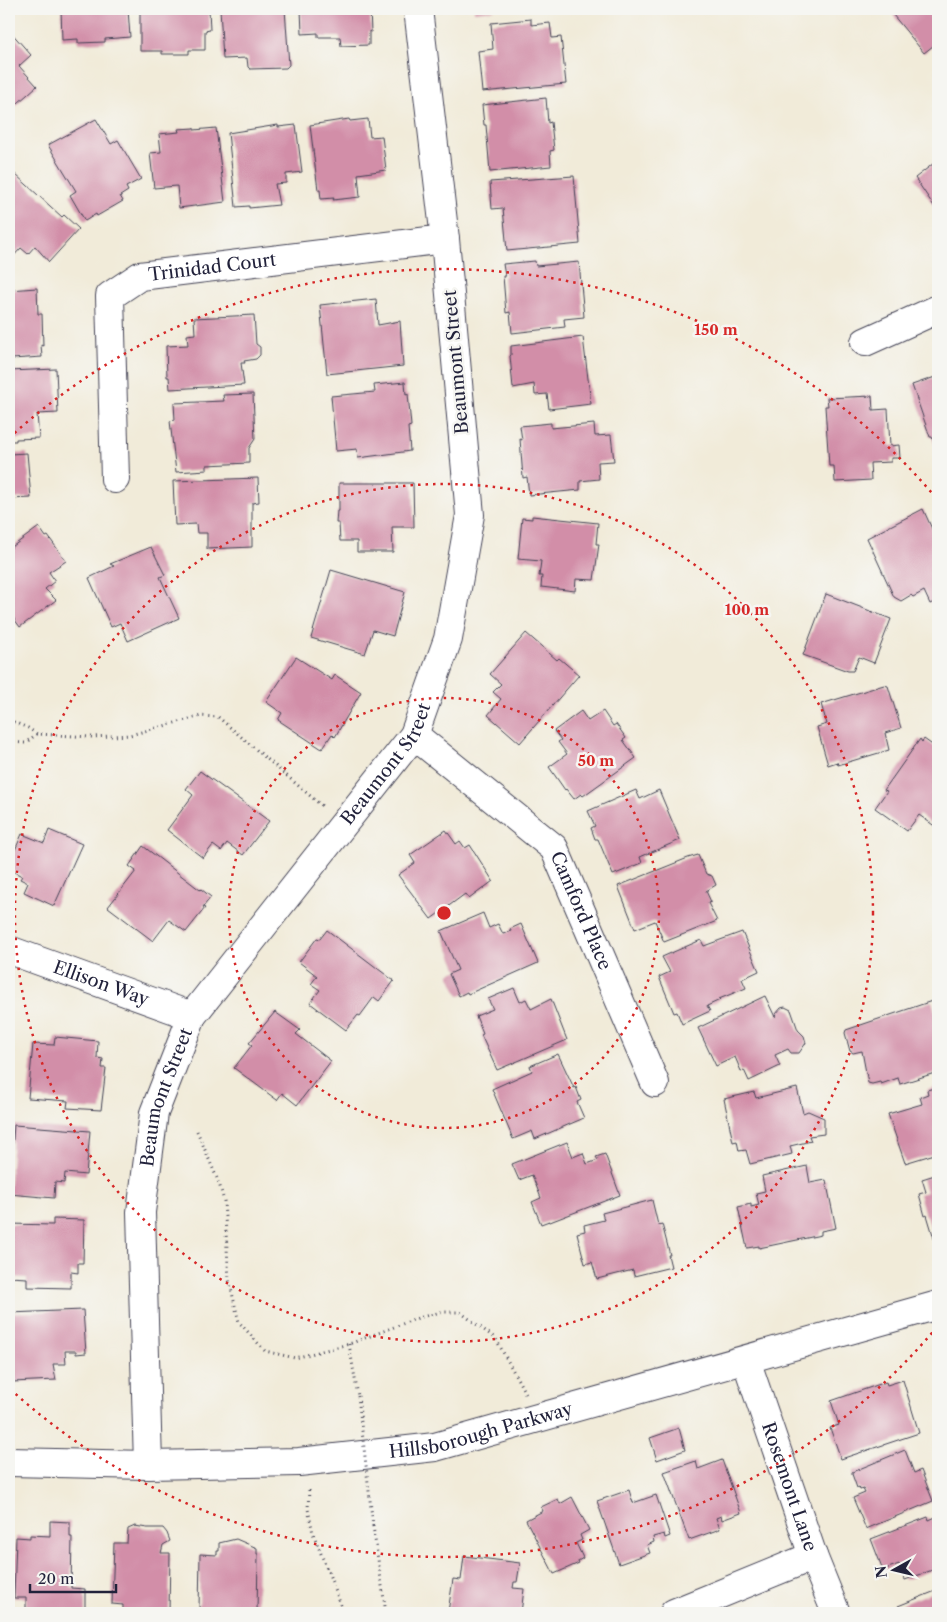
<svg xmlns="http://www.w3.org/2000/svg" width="947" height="1622" font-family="'Libre Caslon Text',serif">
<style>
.building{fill:#d28ea8}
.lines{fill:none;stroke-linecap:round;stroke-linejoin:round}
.minor-casing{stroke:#414053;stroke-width:30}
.path{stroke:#414053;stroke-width:3;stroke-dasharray:1 4;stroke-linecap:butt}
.minor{stroke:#fff;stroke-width:28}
.path-bridge{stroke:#414053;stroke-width:3;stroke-dasharray:1 4;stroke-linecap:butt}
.ring{fill:none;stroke:#d62828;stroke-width:2.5;stroke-dasharray:2.5 5}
.labels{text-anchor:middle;stroke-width:5;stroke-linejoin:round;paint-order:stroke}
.street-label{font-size:18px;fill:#22223b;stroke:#f6f6f2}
.centre{fill:#d62828;stroke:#f6f6f2;stroke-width:2.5}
.ring-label{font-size:15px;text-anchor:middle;font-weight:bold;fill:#d62828;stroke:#f6f6f2;stroke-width:5;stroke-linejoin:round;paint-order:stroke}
</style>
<rect width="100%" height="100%" fill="#f6f6f2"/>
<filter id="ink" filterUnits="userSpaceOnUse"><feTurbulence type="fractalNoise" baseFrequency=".02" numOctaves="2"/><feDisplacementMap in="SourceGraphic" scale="10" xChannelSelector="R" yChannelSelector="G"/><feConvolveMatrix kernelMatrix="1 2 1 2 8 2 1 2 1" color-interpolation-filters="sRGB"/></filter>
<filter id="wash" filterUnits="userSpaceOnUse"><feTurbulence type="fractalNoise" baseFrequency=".0096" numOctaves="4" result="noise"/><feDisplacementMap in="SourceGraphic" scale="20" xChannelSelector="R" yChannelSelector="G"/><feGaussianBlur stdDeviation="1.12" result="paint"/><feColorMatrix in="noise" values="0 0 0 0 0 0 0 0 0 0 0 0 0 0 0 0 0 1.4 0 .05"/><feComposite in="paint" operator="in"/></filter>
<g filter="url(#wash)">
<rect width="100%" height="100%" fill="#f1ebd9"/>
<g id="blocks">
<!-- building -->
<path class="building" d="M 61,9 L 128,9 L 130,37 L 105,39 L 105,42 L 78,43 L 78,39 L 62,40 Z
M 140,9 L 209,9 L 210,30 L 205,31 L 205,50 L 189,50 L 189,54 L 162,54 L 162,51 L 140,51 Z
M 220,9 L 285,9 L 289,65 L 286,68 L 250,69 L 248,67 L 247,58 L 223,59 Z
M 301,9 L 370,9 L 371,32 L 369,31 L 369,45 L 341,46 L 340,37 L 318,37 L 318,33 L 302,34 Z
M 474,9 L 494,9 L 494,10 L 474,12 Z
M 900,9 L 938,9 L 938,42 L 924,53 L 893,15 Z
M 531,19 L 531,25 L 550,23 L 552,38 L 561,37 L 566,84 L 482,92 L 478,51 L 493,49 L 491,23 Z
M 9,30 L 31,55 L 19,66 L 37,86 L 9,111 Z
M 546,98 L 548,123 L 551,122 L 554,150 L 550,151 L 551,166 L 490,172 L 486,125 L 484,125 L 482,105 Z
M 96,119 L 111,144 L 118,140 L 141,179 L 126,187 L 128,191 L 120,196 L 123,201 L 97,216 L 96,214 L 85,221 L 70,195 L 76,191 L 48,145 Z
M 349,119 L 350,121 L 368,119 L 370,137 L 382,136 L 386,170 L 358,174 L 360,197 L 333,200 L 334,198 L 321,199 L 320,190 L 318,190 L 310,125 Z
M 278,125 L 278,127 L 296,125 L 302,172 L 286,174 L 286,183 L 275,184 L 279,205 L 249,208 L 249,206 L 236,207 L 228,133 Z
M 194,128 L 194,130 L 216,128 L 225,202 L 179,208 L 177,186 L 154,188 L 150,153 L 161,152 L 159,134 L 179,132 L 178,129 Z
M 938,160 L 938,212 L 915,178 Z
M 15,174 L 62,217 L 64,215 L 79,229 L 49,262 L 35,246 L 28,254 L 21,248 L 9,261 L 9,180 Z
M 574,176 L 580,244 L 507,251 L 503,208 L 492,209 L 490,182 Z
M 535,261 L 536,266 L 579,262 L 584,317 L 564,319 L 565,327 L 512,333 L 510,312 L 506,313 L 503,276 L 505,276 L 503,264 Z
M 37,288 L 38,314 L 42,314 L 43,346 L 41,345 L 42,357 L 12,359 L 11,354 L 9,354 L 9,290 Z
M 376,299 L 378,325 L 400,321 L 403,366 L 327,374 L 320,305 Z
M 254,315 L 256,344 L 260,347 L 260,355 L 256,359 L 244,361 L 245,363 L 241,363 L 244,385 L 170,389 L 169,377 L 167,377 L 166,346 L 188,345 L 187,335 L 195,334 L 194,318 Z
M 583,337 L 591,404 L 549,409 L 547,394 L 535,395 L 534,384 L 513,388 L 510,356 L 511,355 L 511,346 Z
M 56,369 L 58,413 L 37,414 L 39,438 L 16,439 L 16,441 L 9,441 L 9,371 Z
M 938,376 L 938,447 L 936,448 L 932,437 L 930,437 L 912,385 Z
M 405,382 L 406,395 L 408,394 L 411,426 L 408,427 L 410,451 L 358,458 L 357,449 L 336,451 L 331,396 L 375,392 L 374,385 Z
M 253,394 L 255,439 L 249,448 L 249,463 L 207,465 L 207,470 L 176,472 L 170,421 L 175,420 L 174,403 L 224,401 L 223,395 Z
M 872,396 L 873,410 L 888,409 L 890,446 L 899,445 L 900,458 L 891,458 L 891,462 L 870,463 L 871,480 L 835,482 L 834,466 L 829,466 L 825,406 L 828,406 L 827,398 Z
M 551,423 L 551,428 L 594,424 L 595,436 L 611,435 L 614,461 L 598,462 L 599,479 L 580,481 L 580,490 L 529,495 L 527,477 L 523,478 L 520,439 L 522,440 L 520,426 Z
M 27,453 L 31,498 L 9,499 L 9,454 Z
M 258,478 L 259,502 L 252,503 L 252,547 L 207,549 L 207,533 L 197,533 L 196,524 L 175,525 L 173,481 Z
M 339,483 L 413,483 L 414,527 L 392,527 L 393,552 L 357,552 L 357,541 L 340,541 L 339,523 L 336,523 L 337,511 L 339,511 Z
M 923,509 L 938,542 L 938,600 L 930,604 L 924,591 L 913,597 L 911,595 L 901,601 L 894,597 L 867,538 Z
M 532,516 L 598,523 L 596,544 L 599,544 L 594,580 L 576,579 L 575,591 L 541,587 L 542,576 L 539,576 L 541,561 L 518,559 L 522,518 L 532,519 Z
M 39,527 L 46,537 L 48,536 L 66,561 L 49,572 L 55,581 L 45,589 L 56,600 L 20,627 L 9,612 L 9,549 Z
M 151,547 L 165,575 L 160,577 L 179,618 L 128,641 L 120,623 L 111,627 L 89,578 L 114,566 L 110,564 Z
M 331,570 L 405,592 L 393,636 L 373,630 L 365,654 L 311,638 Z
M 826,594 L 891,619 L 874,663 L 859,657 L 853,671 L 848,671 L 803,655 Z
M 526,633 L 557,660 L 559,658 L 579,675 L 520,743 L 488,715 L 501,699 L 493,692 L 501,684 L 490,674 Z
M 296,657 L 332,680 L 335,675 L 361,692 L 335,737 L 332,734 L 322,749 L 278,720 L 282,713 L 266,702 Z
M 884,685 L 888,686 L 901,728 L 885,733 L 889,750 L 838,765 L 837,762 L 828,765 L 817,727 L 827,724 L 821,704 Z
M 581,711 L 588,721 L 603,711 L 613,726 L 616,724 L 626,738 L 623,740 L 636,758 L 583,796 L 581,794 L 574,799 L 566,789 L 565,790 L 549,767 L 567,754 L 558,742 L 561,740 L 554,731 Z
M 920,739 L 922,742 L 924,739 L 938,749 L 938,825 L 936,827 L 919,815 L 907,831 L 875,808 L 887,791 L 884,790 Z
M 200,771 L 269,821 L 243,855 L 227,843 L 221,851 L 213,845 L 203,858 L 167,830 L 193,795 L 186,789 Z
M 636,790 L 640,799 L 659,790 L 680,840 L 640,857 L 642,863 L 613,875 L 598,839 L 595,839 L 591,828 L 595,826 L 588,811 Z
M 49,830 L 82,844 L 54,906 L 24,892 L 28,883 L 20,879 L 22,876 L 12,871 L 9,878 L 9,864 L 22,834 L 44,843 Z
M 446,830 L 456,844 L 460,841 L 465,848 L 470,845 L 493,881 L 469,899 L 465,894 L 431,919 L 398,875 L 415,863 L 410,855 Z
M 143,846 L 200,890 L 201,889 L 211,897 L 203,907 L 205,908 L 186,932 L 169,920 L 153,941 L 108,907 L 136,871 L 129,866 Z
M 698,855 L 706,874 L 712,876 L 716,885 L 706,891 L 711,902 L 708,903 L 717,921 L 664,942 L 655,921 L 635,929 L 618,886 L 688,858 Z
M 483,913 L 489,928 L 498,924 L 503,934 L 511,931 L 510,929 L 521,924 L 538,963 L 468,994 L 467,992 L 459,996 L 449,974 L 458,970 L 441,931 Z
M 327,930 L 394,981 L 379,1001 L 374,997 L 360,1016 L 358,1015 L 346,1030 L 310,1003 L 320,990 L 311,984 L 317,976 L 299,962 L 317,938 L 320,939 Z
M 742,932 L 759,971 L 742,979 L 746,988 L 719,999 L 720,1000 L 707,1006 L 710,1011 L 682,1024 L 677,1012 L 674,1013 L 659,977 L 670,972 L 662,957 L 701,940 L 704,946 Z
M 514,988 L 520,1002 L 526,999 L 531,1009 L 551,999 L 567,1040 L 497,1070 L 481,1035 L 483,1034 L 476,1016 L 493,1009 L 488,999 Z
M 765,996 L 775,1017 L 776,1014 L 781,1008 L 785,1007 L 791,1010 L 798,1030 L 804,1036 L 806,1043 L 799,1053 L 791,1053 L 788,1049 L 775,1055 L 780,1066 L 749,1081 L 744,1070 L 741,1071 L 735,1057 L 716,1066 L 698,1028 Z
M 932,1001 L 938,1022 L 938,1072 L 900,1084 L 898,1078 L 881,1084 L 880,1082 L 872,1084 L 868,1083 L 862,1051 L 853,1053 L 850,1051 L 845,1033 L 846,1030 Z
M 275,1012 L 300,1030 L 296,1034 L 331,1061 L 297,1105 L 282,1093 L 277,1100 L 234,1068 L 252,1045 L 249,1043 Z
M 55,1037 L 98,1041 L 97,1058 L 103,1059 L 102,1068 L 106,1068 L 101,1110 L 67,1108 L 68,1101 L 28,1098 L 33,1044 L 54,1045 Z
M 558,1054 L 574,1088 L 576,1087 L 581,1100 L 577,1102 L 584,1118 L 535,1139 L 532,1131 L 513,1139 L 492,1089 L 532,1071 L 530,1066 Z
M 938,1087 L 938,1153 L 905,1163 L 888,1114 L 922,1104 L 920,1097 L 928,1094 L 927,1090 Z
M 797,1088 L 803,1113 L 808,1111 L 824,1118 L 824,1134 L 809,1136 L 811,1141 L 790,1146 L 792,1154 L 750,1164 L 746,1150 L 739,1151 L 737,1141 L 733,1142 L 724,1099 L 754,1092 L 756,1098 Z
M 14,1125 L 90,1131 L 86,1175 L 65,1173 L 64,1183 L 55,1182 L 54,1198 L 9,1194 Z
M 567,1142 L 573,1157 L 583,1153 L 587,1164 L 598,1160 L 596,1157 L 605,1154 L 620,1195 L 550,1222 L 549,1221 L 541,1224 L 532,1202 L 541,1198 L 532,1175 L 519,1180 L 512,1164 Z
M 807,1166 L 810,1183 L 826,1180 L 836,1228 L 821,1231 L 821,1235 L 759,1248 L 759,1246 L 747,1248 L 738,1207 L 751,1204 L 751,1207 L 759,1205 L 756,1193 L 765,1191 L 762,1176 Z
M 938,1174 L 938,1244 L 936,1245 L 927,1215 L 925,1216 L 919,1194 L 926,1192 L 922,1179 Z
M 652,1200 L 658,1225 L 662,1224 L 670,1255 L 668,1255 L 671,1267 L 634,1276 L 633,1270 L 597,1279 L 592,1262 L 585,1264 L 577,1233 L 585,1231 L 584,1225 L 604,1220 L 602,1213 Z
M 53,1219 L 84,1220 L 83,1263 L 78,1263 L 78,1273 L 71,1272 L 71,1288 L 27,1287 L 27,1278 L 9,1277 L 9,1224 L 53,1225 Z
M 83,1310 L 86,1353 L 76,1354 L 76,1351 L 65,1351 L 66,1364 L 53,1364 L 56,1380 L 12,1382 L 9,1313 Z
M 903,1380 L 919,1433 L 841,1459 L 830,1428 L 839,1425 L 831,1401 L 886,1382 L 887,1385 Z
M 679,1428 L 685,1450 L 657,1460 L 650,1438 Z
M 905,1450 L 914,1473 L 921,1470 L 933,1501 L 866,1529 L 853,1498 L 865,1493 L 863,1489 L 860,1490 L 859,1487 L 857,1488 L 852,1474 L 852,1472 Z
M 722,1460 L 741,1513 L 722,1520 L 721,1516 L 716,1518 L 720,1529 L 689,1540 L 664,1472 L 696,1461 L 698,1469 Z
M 629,1490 L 633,1503 L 656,1495 L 670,1536 L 665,1538 L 664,1534 L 653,1537 L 654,1542 L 647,1545 L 650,1553 L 619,1564 L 597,1501 Z
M 572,1497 L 589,1530 L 580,1535 L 582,1540 L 576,1543 L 583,1558 L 578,1561 L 579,1563 L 554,1574 L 526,1520 L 543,1511 L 541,1507 L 558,1499 L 560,1504 Z
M 938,1516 L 938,1568 L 905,1580 L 899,1564 L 883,1570 L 871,1539 L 928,1517 L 929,1520 Z
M 50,1521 L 70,1522 L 70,1537 L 72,1537 L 71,1588 L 85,1589 L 85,1613 L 26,1613 L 26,1598 L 14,1598 L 16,1537 L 30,1538 L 30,1535 L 50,1536 Z
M 135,1526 L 147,1528 L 163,1528 L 167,1533 L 170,1541 L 163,1545 L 161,1553 L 170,1553 L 169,1613 L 123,1613 L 123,1605 L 112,1604 L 114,1543 L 127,1543 L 128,1529 Z
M 236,1539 L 257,1548 L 257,1554 L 258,1554 L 257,1613 L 212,1613 L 212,1610 L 199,1610 L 200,1554 L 217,1555 L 217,1551 L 219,1551 L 219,1543 Z
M 464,1556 L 520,1563 L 517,1582 L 514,1582 L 513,1588 L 524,1589 L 521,1613 L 448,1612 L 453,1579 L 461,1580 Z
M 938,1590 L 938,1613 L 901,1613 L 898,1606 Z"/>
</g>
</g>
<g filter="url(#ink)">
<use href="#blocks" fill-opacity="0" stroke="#414053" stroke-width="1"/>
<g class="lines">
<!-- minor casing -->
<g class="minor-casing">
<g id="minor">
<path d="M 865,342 L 938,309"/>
<path id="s1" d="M 115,479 L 110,296 L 140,276 L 445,239"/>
<path id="s2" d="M 414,735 L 554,848 L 655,1083"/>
<path id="s3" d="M 9,950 L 192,1016"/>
<path id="s4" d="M 746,1360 L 813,1556 L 836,1613"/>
<path id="s5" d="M 9,1462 L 148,1465 L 299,1462 L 435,1447 L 938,1305"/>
<path id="s6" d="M 148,1465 L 141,1212 L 154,1113 L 192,1016 L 414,735 L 448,639 L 470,515 L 445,239 L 418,9"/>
<path d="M 674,1613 L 813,1556"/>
</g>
</g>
<!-- path -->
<path class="path" d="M 9,720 L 28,728 L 37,734
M 9,742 L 25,743 L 37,734 L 92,737 L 130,735 L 201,716 L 218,717 L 322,806
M 197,1131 L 219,1183 L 224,1201 L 229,1280 L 239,1322 L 265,1351 L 295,1358 L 349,1344 L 418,1318 L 441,1312 L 460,1312 L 496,1339 L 525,1393
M 349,1344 L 358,1396
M 309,1490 L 308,1509 L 313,1533 L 344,1613
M 373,1526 L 386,1613"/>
<!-- minor -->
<use href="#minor" class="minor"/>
<!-- path-bridge -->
<path class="path-bridge" d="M 358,1396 L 373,1526"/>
</g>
</g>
<!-- distance rings -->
<g class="ring">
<circle cx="444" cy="913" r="215"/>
<circle cx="444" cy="913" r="429"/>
<path d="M937 1327A644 644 0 0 1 9 1388M9 438A644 644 0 0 1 937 499"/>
</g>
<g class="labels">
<!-- street labels -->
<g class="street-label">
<text dy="6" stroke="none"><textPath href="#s1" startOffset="292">Trinidad Court</textPath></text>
<text transform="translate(456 362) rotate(-95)" y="6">Beaumont Street</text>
<text dy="6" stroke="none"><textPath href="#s6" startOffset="776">Beaumont Street</textPath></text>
<text dy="6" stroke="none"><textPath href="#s2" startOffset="248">Camford Place</textPath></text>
<text dy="6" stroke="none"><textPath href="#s3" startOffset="98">Ellison Way</textPath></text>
<text dy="6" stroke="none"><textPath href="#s6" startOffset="371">Beaumont Street</textPath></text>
<text dy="6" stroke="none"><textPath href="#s5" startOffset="475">Hillsborough Parkway</textPath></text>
<text dy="6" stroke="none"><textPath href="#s4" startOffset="134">Rosemont Lane</textPath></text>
</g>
</g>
<circle cx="444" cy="913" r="8" class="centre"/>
<g class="ring-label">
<text x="716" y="335">150 m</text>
<text x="747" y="615">100 m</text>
<text x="596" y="766">50 m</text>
</g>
<!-- margin -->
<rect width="947" height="1622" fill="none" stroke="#f6f6f2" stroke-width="30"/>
<!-- north arrow -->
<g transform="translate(894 1570) rotate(262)" stroke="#f6f6f2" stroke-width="4" paint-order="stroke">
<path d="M0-4L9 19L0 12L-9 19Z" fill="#22223b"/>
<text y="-8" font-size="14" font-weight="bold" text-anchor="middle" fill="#22223b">N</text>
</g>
<!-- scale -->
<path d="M30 1584v8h86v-8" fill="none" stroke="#22223b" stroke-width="2.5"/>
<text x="38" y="1584" font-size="15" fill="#22223b" stroke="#f6f6f2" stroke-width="4" paint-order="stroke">20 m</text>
</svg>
